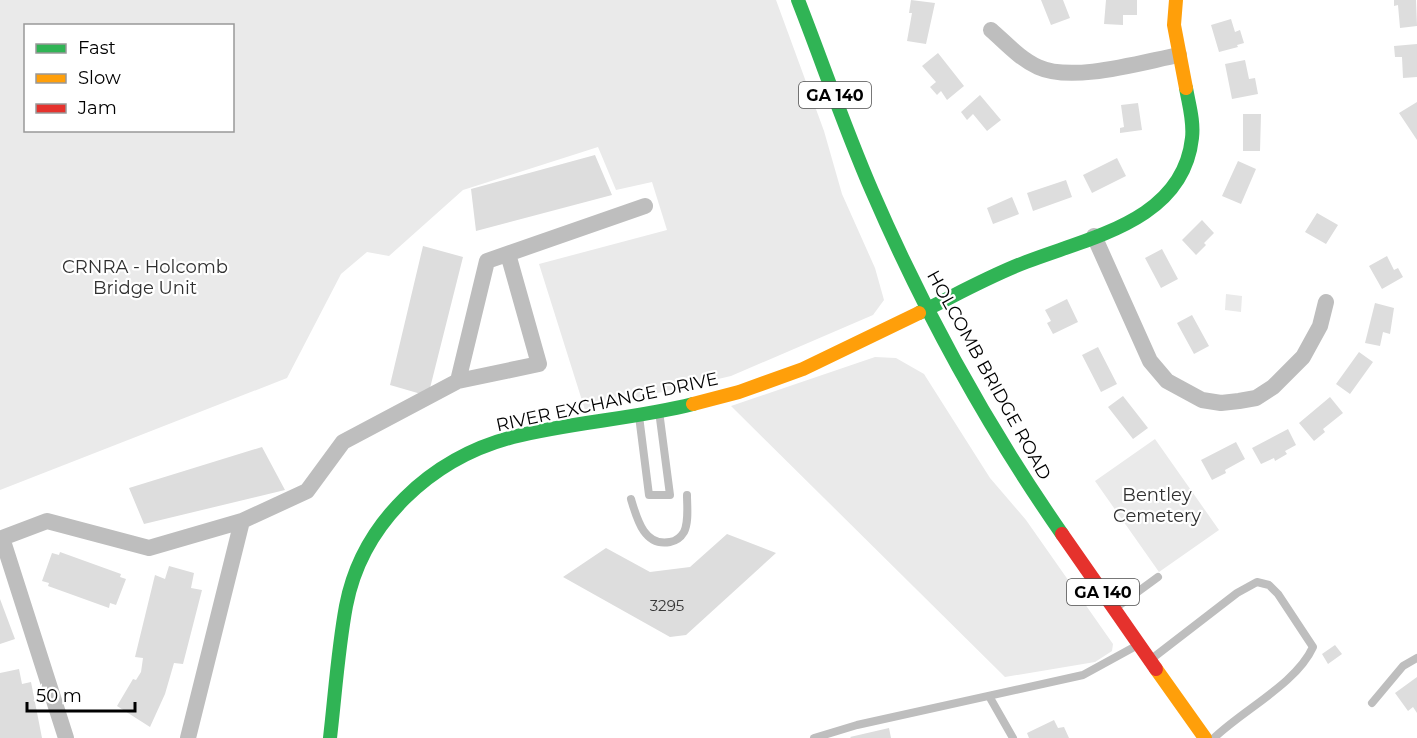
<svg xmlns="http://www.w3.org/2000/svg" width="1417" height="738" font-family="Montserrat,sans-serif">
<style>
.green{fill:#eaeaea;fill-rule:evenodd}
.building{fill:#ddd}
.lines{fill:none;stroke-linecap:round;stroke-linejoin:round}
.lane{stroke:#bebebe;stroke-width:8}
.street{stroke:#bebebe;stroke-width:16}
.fast{stroke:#30b455;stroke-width:14}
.slow{stroke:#ff9f0a;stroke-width:14}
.jam{stroke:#e5322d;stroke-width:14}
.labels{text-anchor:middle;stroke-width:4.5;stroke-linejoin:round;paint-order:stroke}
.number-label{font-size:15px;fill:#373737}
.shield{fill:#fff;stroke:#4c4c4c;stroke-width:1.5}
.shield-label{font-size:16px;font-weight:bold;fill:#000}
.park-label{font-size:18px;fill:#303030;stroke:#fff}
.street-label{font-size:18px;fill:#000;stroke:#fff}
</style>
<rect width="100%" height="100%" fill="#fff"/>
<!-- green -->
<path class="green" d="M 0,0 L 776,0 L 824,131 L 842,194 L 875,268 L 884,300 L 873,315 L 731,376 L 585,410 L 539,264 L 667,230 L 652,182 L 616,190 L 598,147 L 463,190 L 389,256 L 367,252 L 341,274 L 287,378 L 0,490 ZM 26,26 L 232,26 L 232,130 L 26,130 Z
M 1226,294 L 1242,296 L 1241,312 L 1225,310 Z
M 875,357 L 896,358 L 924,374 L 990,478 L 1026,520 L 1113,644 L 1112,651 L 1095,662 L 1005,677 L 731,406 Z
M 1155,439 L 1219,530 L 1159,572 L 1095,481 Z"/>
<!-- building -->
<path class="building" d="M 911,0 L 935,3 L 926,44 L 907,41 L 912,13 L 909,13 Z
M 1041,0 L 1063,0 L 1070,18 L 1051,25 Z
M 1106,0 L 1137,0 L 1137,15 L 1123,15 L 1123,25 L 1104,24 Z
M 1394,0 L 1416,0 L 1417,26 L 1400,28 L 1398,5 L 1394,6 Z
M 1231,19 L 1235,32 L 1240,30 L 1244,43 L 1237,45 L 1238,47 L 1219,52 L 1211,25 Z
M 1417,44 L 1417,77 L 1403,78 L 1402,57 L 1395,57 L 1394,46 Z
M 938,53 L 964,86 L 947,100 L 941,91 L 937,95 L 930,87 L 936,82 L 922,66 Z
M 1245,60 L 1249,79 L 1255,78 L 1258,94 L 1232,99 L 1225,64 Z
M 980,95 L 1001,120 L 987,131 L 973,114 L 967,120 L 961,112 Z
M 1417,102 L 1417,140 L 1399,113 Z
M 1138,103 L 1142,130 L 1120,133 L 1120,128 L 1124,127 L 1121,105 Z
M 1243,114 L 1261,114 L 1260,151 L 1243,151 Z
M 595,155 L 612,195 L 476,231 L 471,189 Z
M 1117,158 L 1126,176 L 1092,193 L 1083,175 Z
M 1238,161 L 1256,169 L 1241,204 L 1222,196 Z
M 1066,180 L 1072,197 L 1033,211 L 1027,193 Z
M 1012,197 L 1019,214 L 993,224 L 987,208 Z
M 1317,213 L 1338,225 L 1326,244 L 1305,232 Z
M 1202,220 L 1214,233 L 1204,243 L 1206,245 L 1196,255 L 1182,240 Z
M 423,246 L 463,257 L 428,396 L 390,385 Z
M 1162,249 L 1178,279 L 1161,288 L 1145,258 Z
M 1387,256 L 1394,270 L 1398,268 L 1403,277 L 1382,289 L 1369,266 Z
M 1067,299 L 1078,322 L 1053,334 L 1047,323 L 1051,321 L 1045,310 Z
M 1375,303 L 1394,308 L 1390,334 L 1383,332 L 1380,346 L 1365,343 Z
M 1192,315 L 1209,346 L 1194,354 L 1177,323 Z
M 1098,347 L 1117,384 L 1101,392 L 1082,355 Z
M 1359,352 L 1373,362 L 1350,394 L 1336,384 Z
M 1123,396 L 1148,428 L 1133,439 L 1108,407 Z
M 1330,397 L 1343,413 L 1323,429 L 1325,432 L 1314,441 L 1299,423 Z
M 1288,429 L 1296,445 L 1285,451 L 1287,454 L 1275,461 L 1274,458 L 1261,464 L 1252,448 Z
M 1236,442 L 1245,459 L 1225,470 L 1226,473 L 1212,480 L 1201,460 Z
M 262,447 L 285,490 L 144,524 L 129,488 Z
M 727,534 L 776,553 L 686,635 L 670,637 L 563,577 L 606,548 L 650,572 L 690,567 Z
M 60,552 L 121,574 L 120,577 L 126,579 L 116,605 L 110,603 L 109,608 L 48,586 L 49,583 L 42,581 L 52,553 L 59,555 Z
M 169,566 L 194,573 L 191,588 L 202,590 L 183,664 L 174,663 L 165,694 L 150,727 L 117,706 L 133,679 L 136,680 L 141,672 L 143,658 L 135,657 L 155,575 L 165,579 Z
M 0,599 L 15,639 L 0,644 Z
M 1335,645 L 1342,654 L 1328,664 L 1322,654 Z
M 19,669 L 22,684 L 31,682 L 42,738 L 0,738 L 0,673 Z
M 1417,677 L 1417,713 L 1413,707 L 1408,711 L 1395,693 Z
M 1054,720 L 1058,728 L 1064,727 L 1069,738 L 1029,738 L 1027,733 Z
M 889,728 L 891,738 L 851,738 L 850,737 Z"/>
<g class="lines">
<!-- lane -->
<path class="lane" d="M 639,416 L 649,495 L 670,495 L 659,411
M 631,499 C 637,519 644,547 670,542 C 676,541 681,537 684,532 C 689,522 687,506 687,495
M 1117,607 L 1158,577
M 1154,657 L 1237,593 L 1257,582 L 1269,585 L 1278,594 L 1313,647 C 1296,684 1244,709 1214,738
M 989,696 L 1013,738
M 1372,703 L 1403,666 L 1417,658
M 814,738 L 857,725 L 1083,675 L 1136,646"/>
<!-- street -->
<path class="street" d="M 991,30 C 1006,43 1020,59 1038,67 C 1073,83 1142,62 1179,55
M 1094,236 L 1150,361 L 1167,381 L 1202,400 L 1221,403 L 1239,401 L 1256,398 L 1273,387 L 1303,357 L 1320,326 L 1326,302
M 458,381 L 539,364 L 508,254
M 66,738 L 2,538 L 47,521 L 149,548 L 242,521 L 307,491 L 343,442 L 458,381 L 487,261 L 645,206
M 188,738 L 242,521"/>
<!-- fast -->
<path class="fast" d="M 798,0 C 823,64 845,129 872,191 C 923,309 989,429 1062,534
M 919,313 C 954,296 989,276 1026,262 C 1090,237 1183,221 1192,138 C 1194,121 1189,105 1186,88
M 330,738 C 335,695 338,649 346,606 C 362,522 432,458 513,437 C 572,422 634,419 693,404"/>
<!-- slow -->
<path class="slow" d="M 1176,0 L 1174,25 L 1186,88
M 693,404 L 739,392 L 803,369 L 919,313
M 1156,669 L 1205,738"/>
<!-- jam -->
<path class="jam" d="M 1062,534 L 1156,669"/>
</g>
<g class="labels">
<!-- number labels -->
<g class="number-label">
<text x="667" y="611">3295</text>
</g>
<!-- shield labels -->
<g class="shield">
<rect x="799" y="82" width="72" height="26" rx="4.5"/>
<rect x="1067" y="579" width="72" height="26" rx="4.5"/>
</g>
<g class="shield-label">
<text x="835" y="101">GA 140</text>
<text x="1103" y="598">GA 140</text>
</g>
<!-- park labels -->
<g class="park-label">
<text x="145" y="273">CRNRA - Holcomb<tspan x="145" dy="21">Bridge Unit</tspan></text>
<text x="1157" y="501">Bentley<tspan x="1157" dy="21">Cemetery</tspan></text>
</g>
<!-- street labels -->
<g class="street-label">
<text transform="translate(989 375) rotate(61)" y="6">HOLCOMB BRIDGE ROAD</text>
<text transform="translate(607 402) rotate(-12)" y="6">RIVER EXCHANGE DRIVE</text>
</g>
</g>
<!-- legend -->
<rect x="24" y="24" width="210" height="108" fill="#ffffff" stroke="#999999" stroke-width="1.5"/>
<rect x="36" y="44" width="30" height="9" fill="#30b455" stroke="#999999" stroke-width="1.5"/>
<text x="78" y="54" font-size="18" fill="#000000">Fast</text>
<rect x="36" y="74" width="30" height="9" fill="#ff9f0a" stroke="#999999" stroke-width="1.5"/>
<text x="78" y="84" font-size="18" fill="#000000">Slow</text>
<rect x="36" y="104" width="30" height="9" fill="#e5322d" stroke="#999999" stroke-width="1.5"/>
<text x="78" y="114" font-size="18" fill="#000000">Jam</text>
<!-- scale -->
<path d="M27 702v9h108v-9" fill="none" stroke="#000000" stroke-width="3"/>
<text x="36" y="702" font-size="18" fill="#000000" stroke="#ffffff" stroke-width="4.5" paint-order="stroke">50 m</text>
</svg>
